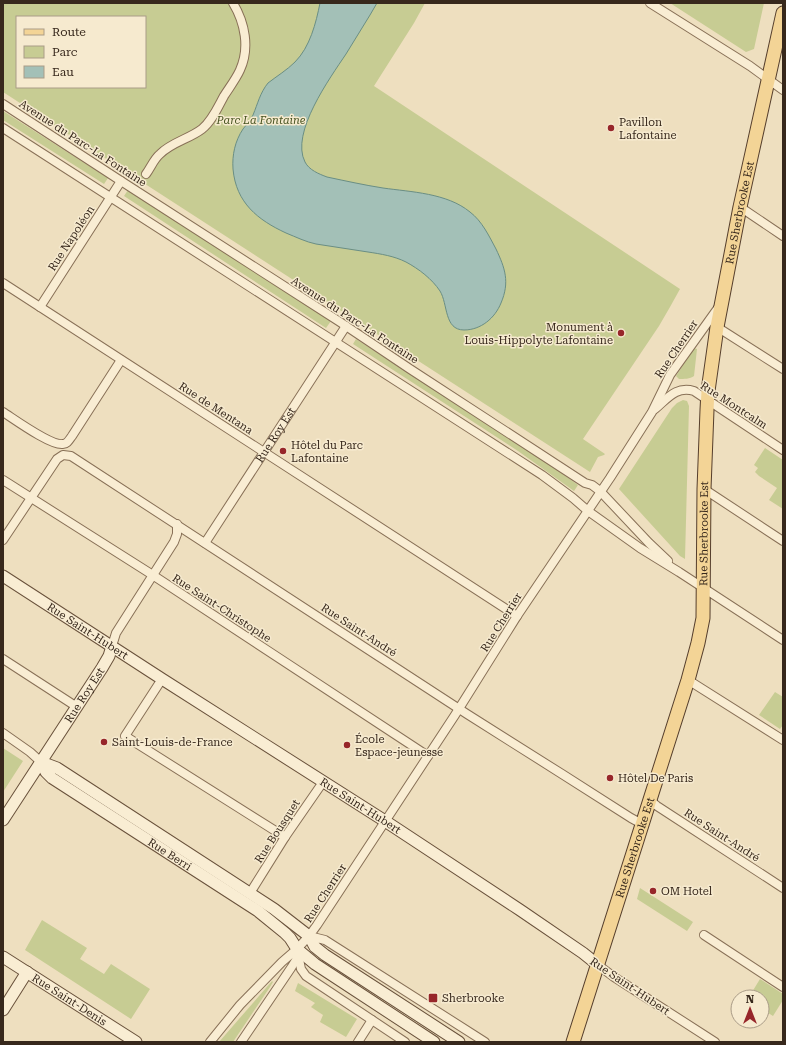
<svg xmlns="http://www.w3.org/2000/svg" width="786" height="1045" font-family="'Roboto Serif',serif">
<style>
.green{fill:#c7cc93;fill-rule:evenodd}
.water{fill:#a3c0b7;stroke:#6a8e84}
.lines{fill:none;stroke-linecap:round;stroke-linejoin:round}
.street-casing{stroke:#887057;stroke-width:10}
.secondary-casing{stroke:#69513b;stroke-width:13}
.primary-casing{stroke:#553e2c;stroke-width:15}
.street{stroke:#f9edd3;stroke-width:8}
.secondary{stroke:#f9edd3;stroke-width:11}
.primary{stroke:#f3d496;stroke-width:13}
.poi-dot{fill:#97262a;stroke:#f6eacf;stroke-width:1.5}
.labels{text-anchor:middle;stroke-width:3;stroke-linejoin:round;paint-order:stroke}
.park-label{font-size:11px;font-style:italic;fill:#485422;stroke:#f6eacf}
.poi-label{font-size:11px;fill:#37281c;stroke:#f6eacf;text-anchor:start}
.street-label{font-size:11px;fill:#37281c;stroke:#f6eacf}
</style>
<rect width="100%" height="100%" fill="#eedfbf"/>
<!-- green -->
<path class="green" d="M 3,3 L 425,3 L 414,23 L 374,86 L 680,289 L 670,307 L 659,326 L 583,439 L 605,454 L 604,455 L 598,457 L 590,472 L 3,92 ZM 17,17 L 145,17 L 145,87 L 17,87 Z
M 670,3 L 764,3 L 754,49 L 746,52 Z
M 3,111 L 108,178 L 104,184 L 3,120 Z
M 128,190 L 331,321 L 326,328 L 124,196 Z
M 356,339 L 552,466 L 578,485 L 574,491 L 518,451 L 353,344 Z
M 694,348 L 697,349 L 694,376 C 690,379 684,379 679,379 L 676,376 Z
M 683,400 L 687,401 L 689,406 L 685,559 L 680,556 L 619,489 L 672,408 L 677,403 Z
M 765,448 L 783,460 L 783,509 L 769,500 L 777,488 L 759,476 L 755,472 L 758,468 L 754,465 Z
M 775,692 L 783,697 L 783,725 L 780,729 L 759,715 Z
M 3,748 L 23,761 L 3,792 Z
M 640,888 L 693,922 L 687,931 L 637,899 Z
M 42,920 L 87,948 L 80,959 L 104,974 L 111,964 L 150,989 L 131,1019 L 25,950 Z
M 760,979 L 783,994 L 783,1000 L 773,1016 L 762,1009 L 762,997 L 749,997 Z
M 272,981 L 273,982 L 270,987 L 233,1042 L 219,1042 Z
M 298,983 L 357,1019 L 346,1037 L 320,1022 L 323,1015 L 311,1007 L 315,1003 L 295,991 Z"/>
<!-- water -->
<path class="water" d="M 320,3 L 377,3 L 370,15 C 362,28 354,41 346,54 C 330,78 290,133 305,162 C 309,170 319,174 327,177 C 346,181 364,185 383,188 C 411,192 447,193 470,212 C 482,221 489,236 496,249 C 505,268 510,282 501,303 C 495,318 481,330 464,330 C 444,330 448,304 440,291 C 432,279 419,269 406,262 C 394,256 381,254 368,252 C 351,249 333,247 316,244 C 306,242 296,237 286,233 C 258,220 236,203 233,169 C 232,155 235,141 243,129 C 247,124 251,120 253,115 C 258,103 260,93 268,83 C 277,76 287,70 295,62 C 310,47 316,23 320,3 Z"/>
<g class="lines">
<!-- street casing -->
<g class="street-casing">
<g id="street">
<path d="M 650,3 L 750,66 L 783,90"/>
<path d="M 3,104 L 121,181 L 340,322 L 410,369 L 585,483 L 592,485 L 600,491 L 649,543 L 668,561"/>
<path d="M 3,128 L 542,475 L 573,498 L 588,511 L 640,548 L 679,572 L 783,640"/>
<path d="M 146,174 C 151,167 154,159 160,154 C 172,142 189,139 202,129 C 212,121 218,107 224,96 C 229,88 236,79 240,70 C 250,48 245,23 233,3"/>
<path d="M 740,207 L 783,236"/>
<path d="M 3,283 L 517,616"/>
<path d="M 40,307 L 121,181"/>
<path d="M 717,327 L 783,369"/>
<path d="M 655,409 C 668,398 676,386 694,391 L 783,450"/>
<path d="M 3,412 C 14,419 51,446 63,444 C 67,444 69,440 72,436 L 121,360"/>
<path d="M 3,480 L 148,572 L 428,756"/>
<path d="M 704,489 L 783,541"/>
<path d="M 3,540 L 57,459 L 63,455 L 71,456 L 467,714 L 562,774 L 631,818 L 642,824"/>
<path id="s1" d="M 205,543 L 346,326"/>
<path d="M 112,646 L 116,633 L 174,542 L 177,534 L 177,524"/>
<path d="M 3,659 L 77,707"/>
<path d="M 162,679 L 125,736 L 285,837"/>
<path d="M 688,680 L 783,740"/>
<path d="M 3,733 L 30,752 L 41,762"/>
<path d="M 650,800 L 657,806 L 783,888"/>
<path d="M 250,893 L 285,837 L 323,782"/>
<path d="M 704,935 L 783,987"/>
<path d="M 309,936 L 325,940 L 485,1042"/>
<path d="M 297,949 L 301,969 L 306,976 L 405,1042"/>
<path d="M 598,965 L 614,977 L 715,1042"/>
<path d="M 210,1042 L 240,1005 L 282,962 L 297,949 L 309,936 L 317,925 L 455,715 L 517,616 L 610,478 L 652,412 L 670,375 L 718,308"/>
<path d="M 241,1042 L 291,968 L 296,960 L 297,952"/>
<path d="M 358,1042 L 372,1020"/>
</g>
</g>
<!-- secondary casing -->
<g class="secondary-casing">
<g id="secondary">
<path id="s2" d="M 3,576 L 162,679 L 385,821 L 520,910 L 583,953 L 598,965"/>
<path d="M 41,762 L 57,768 L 274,909 L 305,933 L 309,936 L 315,947 L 325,955 L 459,1042"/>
<path id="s3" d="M 41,762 L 46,772 L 52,778 L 258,911 L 285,933 L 290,938 L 297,949 L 315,964 L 434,1042"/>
<path id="s4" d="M 3,820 L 102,668 L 109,656 L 112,646"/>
<path id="s5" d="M 3,957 L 136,1042"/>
<path d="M 3,1010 L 27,972"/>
</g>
</g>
<!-- primary casing -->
<g class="primary-casing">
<g id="primary">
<path id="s6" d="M 573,1042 L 688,680 L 698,643 L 703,618 L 704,489 L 707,410 L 708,391 L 717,327 L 740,207 L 783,13"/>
</g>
</g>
<!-- street -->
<use href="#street" class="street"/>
<!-- secondary -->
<use href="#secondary" class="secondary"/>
<!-- primary -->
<use href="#primary" class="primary"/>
</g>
<!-- markers -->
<g class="poi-dot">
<circle cx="611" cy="128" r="4"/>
<circle cx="621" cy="333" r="4"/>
<circle cx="283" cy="451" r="4"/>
<circle cx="104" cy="742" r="4"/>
<circle cx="347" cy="745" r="4"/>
<circle cx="610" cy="778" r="4"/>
<circle cx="653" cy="891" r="4"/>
<rect x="428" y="993" width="10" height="10" rx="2"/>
</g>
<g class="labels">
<!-- park labels -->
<g class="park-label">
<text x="261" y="124">Parc La Fontaine</text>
</g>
<!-- poi labels -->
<g class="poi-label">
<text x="619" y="126">Pavillon<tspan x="619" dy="13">Lafontaine</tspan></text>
<text x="613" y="331" text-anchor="end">Monument à<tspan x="613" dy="13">Louis-Hippolyte Lafontaine</tspan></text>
<text x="291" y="449">Hôtel du Parc<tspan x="291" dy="13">Lafontaine</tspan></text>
<text x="355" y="743">École<tspan x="355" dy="13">Espace-jeunesse</tspan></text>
<text x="112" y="746">Saint-Louis-de-France</text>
<text x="618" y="782">Hôtel De Paris</text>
<text x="661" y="895">OM Hotel</text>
<text x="442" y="1002">Sherbrooke</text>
</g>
<!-- street labels -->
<g class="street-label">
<text transform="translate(83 143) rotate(33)" y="4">Avenue du Parc-La Fontaine</text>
<text dy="4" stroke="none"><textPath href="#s6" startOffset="852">Rue Sherbrooke Est</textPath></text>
<text transform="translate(71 238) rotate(-57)" y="4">Rue Napoléon</text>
<text transform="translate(355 320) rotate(33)" y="4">Avenue du Parc-La Fontaine</text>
<text transform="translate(676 349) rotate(-56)" y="4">Rue Cherrier</text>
<text transform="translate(734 405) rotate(33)" y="4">Rue Montcalm</text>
<text transform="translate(216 408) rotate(33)" y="4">Rue de Mentana</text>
<text dy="4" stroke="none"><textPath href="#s1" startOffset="129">Rue Roy Est</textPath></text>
<text dy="4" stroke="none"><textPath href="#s6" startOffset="528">Rue Sherbrooke Est</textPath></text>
<text transform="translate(222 608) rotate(33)" y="4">Rue Saint-Christophe</text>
<text transform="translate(501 622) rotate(-58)" y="4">Rue Cherrier</text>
<text transform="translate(359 630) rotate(33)" y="4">Rue Saint-André</text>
<text dy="4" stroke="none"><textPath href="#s2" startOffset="101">Rue Saint-Hubert</textPath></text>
<text dy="4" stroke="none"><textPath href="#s4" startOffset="149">Rue Roy Est</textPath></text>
<text dy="4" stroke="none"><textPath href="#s2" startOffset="425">Rue Saint-Hubert</textPath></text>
<text transform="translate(277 831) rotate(-57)" y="4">Rue Bousquet</text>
<text transform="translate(722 835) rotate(33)" y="4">Rue Saint-André</text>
<text dy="4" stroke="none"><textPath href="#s6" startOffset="204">Rue Sherbrooke Est</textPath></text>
<text dy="4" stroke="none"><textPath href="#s3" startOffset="160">Rue Berri</textPath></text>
<text transform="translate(325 893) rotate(-57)" y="4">Rue Cherrier</text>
<text transform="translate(630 986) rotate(34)" y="4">Rue Saint-Hubert</text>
<text dy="4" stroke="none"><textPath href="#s5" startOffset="79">Rue Saint-Denis</textPath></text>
</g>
</g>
<!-- border -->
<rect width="786" height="1045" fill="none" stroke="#37281c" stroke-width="8"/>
<!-- legend -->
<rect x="16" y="16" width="130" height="72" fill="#f6eacf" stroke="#aa9c87"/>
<rect x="24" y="29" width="20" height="6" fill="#f3d496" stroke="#aa9c87"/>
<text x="52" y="36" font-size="12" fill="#37281c">Route</text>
<rect x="24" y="46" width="20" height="12" fill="#c7cc93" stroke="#aa9c87"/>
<text x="52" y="56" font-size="12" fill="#37281c">Parc</text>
<rect x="24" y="66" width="20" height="12" fill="#a3c0b7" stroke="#aa9c87"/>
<text x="52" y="76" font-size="12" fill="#37281c">Eau</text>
<!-- north arrow -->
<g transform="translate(750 1009)"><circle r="19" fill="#f6eacf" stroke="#aa9c87"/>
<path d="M0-3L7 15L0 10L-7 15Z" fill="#97262a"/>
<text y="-6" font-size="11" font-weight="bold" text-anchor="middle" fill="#37281c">N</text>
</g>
</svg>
